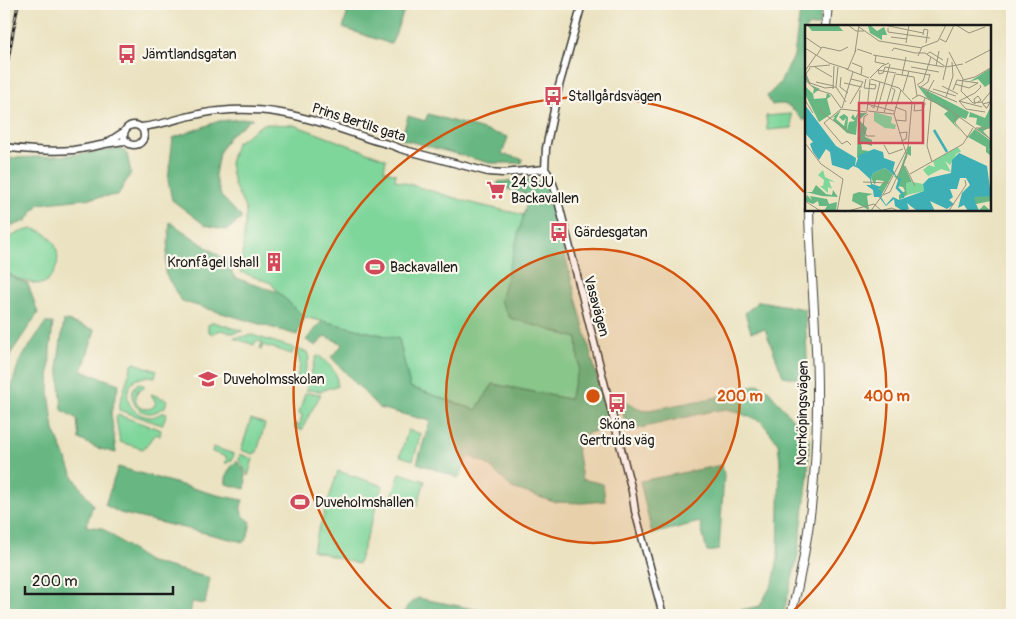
<svg xmlns="http://www.w3.org/2000/svg" width="1016" height="619" font-family="Pangolin,sans-serif">
<style>
.green{fill:#7fd69b;stroke:#4e795c}
.forest{fill:#67b783;stroke:#426a50}
.lines{fill:none;stroke-linecap:round;stroke-linejoin:round}
.minor-casing{stroke:#3b3a35;stroke-width:9}
.major-casing{stroke:#3b3a35;stroke-width:10}
.minor{stroke:#fff;stroke-width:6}
.major{stroke:#fff;stroke-width:8}
.rail-casing{stroke:#1c1c1c;stroke-width:3}
.rail{stroke:#fbf7ec;stroke-width:1;stroke-dasharray:4;stroke-linecap:butt}
.ring{fill:none;stroke:#d4530e;stroke-width:2.5}
.labels{text-anchor:middle;stroke-width:4.5;stroke-linejoin:round;paint-order:stroke}
.poi-label{font-size:14px;fill:#1c1c1c;stroke:#fbf7ec;text-anchor:start}
.street-label{font-size:14px;fill:#1c1c1c;stroke:#fbf7ec}
.inset-river{fill:none;stroke:#3dafb5;stroke-width:2.5}
.inset-road{fill:none;stroke:#98937e;stroke-width:1}
.view{fill:#d1495b;fill-opacity:0.15;stroke:#d1495b;stroke-width:2.5}
.inset-edge{fill:none;stroke:#1c1c1c;stroke-width:2.5}
.centre{fill:#d4530e;stroke:#fbf7ec;stroke-width:2.5}
.ring-label{font-size:15px;text-anchor:middle;font-weight:bold;fill:#d4530e;stroke:#fbf7ec;stroke-width:4.5;stroke-linejoin:round;paint-order:stroke}
</style>
<rect width="100%" height="100%" fill="#fbf7ec"/>
<filter id="ink" filterUnits="userSpaceOnUse"><feTurbulence type="fractalNoise" baseFrequency=".02" numOctaves="2"/><feDisplacementMap in="SourceGraphic" scale="10" xChannelSelector="R" yChannelSelector="G"/><feConvolveMatrix kernelMatrix="1 2 1 2 8 2 1 2 1" color-interpolation-filters="sRGB"/></filter>
<filter id="wash" filterUnits="userSpaceOnUse"><feTurbulence type="fractalNoise" baseFrequency=".0096" numOctaves="4" result="noise"/><feDisplacementMap in="SourceGraphic" scale="20" xChannelSelector="R" yChannelSelector="G"/><feGaussianBlur stdDeviation="1.12" result="paint"/><feColorMatrix in="noise" values="0 0 0 0 0 0 0 0 0 0 0 0 0 0 0 0 0 1.4 0 .05"/><feComposite in="paint" operator="in"/></filter>
<g filter="url(#wash)">
<rect width="100%" height="100%" fill="#eae2c0"/>
<!-- green -->
<path class="green" d="M 791,114 L 792,128 L 767,130 L 766,116 Z
M 263,124 L 294,125 L 386,159 L 384,170 L 396,174 L 395,180 L 475,204 L 524,215 L 500,301 L 510,318 L 577,338 L 579,369 L 569,399 L 493,384 L 476,410 L 410,387 L 399,339 L 304,317 L 278,292 L 271,283 L 241,272 L 246,210 L 234,185 L 230,163 L 236,143 Z
M 32,229 C 56,231 66,260 50,278 C 48,279 46,282 44,283 C 39,285 33,283 29,282 C 20,280 7,276 4,266 C 3,263 4,258 4,254 C 4,252 3,249 4,247 C 6,236 22,231 32,229 Z
M 213,322 L 243,331 L 233,333 L 221,330 L 211,334 L 208,330 L 208,325 Z
M 252,335 L 294,348 L 292,354 L 263,345 L 261,350 L 260,349 L 262,342 L 256,341 L 254,345 L 234,338 Z
M 298,349 L 307,352 L 309,358 L 302,382 L 296,379 C 299,370 303,361 296,354 Z
M 319,356 C 325,360 333,368 336,375 C 337,379 337,383 337,387 L 331,387 L 322,391 L 306,390 L 316,357 Z
M 135,363 L 157,371 L 155,377 L 147,376 L 134,380 C 132,383 129,387 128,391 C 125,405 137,417 152,417 C 157,416 161,412 167,413 L 162,425 L 119,410 L 119,406 L 132,364 Z
M 138,383 L 145,386 L 143,389 L 139,389 C 131,401 138,412 152,408 L 156,403 L 151,394 L 167,400 L 165,407 C 160,409 156,413 150,413 C 134,413 126,393 138,383 Z
M 305,393 L 321,394 L 308,417 L 302,430 L 295,428 L 295,424 L 300,425 L 302,415 L 299,413 Z
M 118,415 L 161,430 L 160,436 L 156,434 L 143,449 L 120,442 L 116,418 Z
M 251,419 L 265,424 L 257,452 L 253,454 L 241,450 Z
M 408,430 L 421,434 L 413,460 L 400,456 Z
M 213,447 L 234,454 L 232,460 L 227,463 L 225,463 L 227,457 L 212,452 Z
M 240,454 L 253,459 L 248,476 L 239,459 Z
M 338,471 L 383,486 L 358,564 L 312,550 Z
M 400,473 L 425,481 L 417,506 L 392,497 Z"/>
<!-- forest -->
<path class="forest" d="M 350,4 L 408,4 C 400,16 398,31 391,44 L 343,28 Z
M 801,4 L 822,4 L 819,26 L 806,26 L 806,120 L 803,120 C 791,109 790,101 772,105 L 767,96 L 780,83 L 794,56 Z
M 428,114 L 508,137 L 502,154 L 522,159 L 522,163 L 490,163 L 401,139 L 408,116 L 425,121 Z
M 253,118 L 230,135 L 219,153 L 215,175 L 221,196 L 242,218 L 227,230 L 205,225 L 172,200 L 168,180 L 173,138 L 219,121 Z
M 121,148 L 127,154 L 131,173 L 118,195 L 39,204 L 26,221 L 9,227 L 4,230 L 4,191 L 8,158 C 46,157 84,155 121,148 Z
M 531,179 L 546,183 L 610,427 L 575,437 L 582,479 L 603,484 L 605,501 L 583,503 L 554,502 L 512,488 L 488,465 L 469,456 L 459,478 L 417,463 L 430,421 L 379,408 L 331,357 L 343,344 L 325,336 L 316,346 L 306,340 L 322,321 L 399,339 L 410,387 L 476,410 L 493,384 L 569,399 L 579,369 L 577,338 L 510,318 L 500,301 L 529,195 L 498,186 L 498,182 Z
M 170,222 L 227,261 L 234,277 L 252,284 L 278,292 L 304,317 L 297,335 L 181,301 L 165,273 Z
M 4,271 L 14,278 L 28,284 L 38,313 L 11,353 L 4,374 Z
M 759,301 L 805,309 L 808,381 L 783,376 L 765,329 L 751,332 L 745,313 Z
M 64,320 L 95,330 L 82,371 L 119,384 L 111,413 L 116,453 L 97,448 L 79,439 L 77,419 L 62,410 L 58,361 Z
M 45,323 L 53,323 L 50,350 L 49,392 L 54,430 L 73,476 L 93,505 L 86,526 L 102,528 L 147,561 L 210,578 L 205,604 L 192,602 L 190,615 L 47,615 L 37,611 L 30,615 L 4,615 L 4,410 L 19,362 Z
M 759,384 L 769,391 L 809,439 L 808,476 L 798,555 L 783,615 L 727,615 L 726,613 L 760,606 L 773,582 L 778,559 L 780,461 L 778,443 L 761,421 L 731,410 L 712,411 L 628,431 L 618,396 L 643,411 L 713,398 Z
M 237,461 C 245,470 247,477 245,489 L 226,484 C 225,474 230,467 237,461 Z
M 722,465 L 724,475 L 719,550 L 707,552 L 700,522 L 652,534 L 640,481 Z
M 118,467 L 217,495 L 243,500 C 238,512 242,515 251,522 L 247,539 L 243,542 L 120,513 L 105,505 Z
M 418,598 L 505,615 L 403,615 L 407,606 Z"/>
</g>
<g filter="url(#ink)">
<g class="lines">
<!-- minor casing -->
<g class="minor-casing">
<path id="minor" d="M 582,4 L 559,86 L 546,148 L 545,169 L 551,178 L 556,193 L 617,433 L 632,491 L 635,511 L 663,615
M124 135a10 10 0 1 1 20 0a10 10 0 1 1-20 0Z
M 141,127 C 155,126 168,122 182,118 C 194,115 207,112 219,111 C 273,105 315,120 364,137 C 376,142 389,143 401,149 L 488,172 L 503,173 L 545,169
M 108,142 L 125,131
M 4,147 C 27,150 50,152 73,150 C 91,148 109,142 127,141"/>
</g>
<!-- major casing -->
<g class="major-casing">
<path id="major" d="M 826,26 L 828,4
M 791,615 C 810,542 818,465 817,389 C 817,329 810,270 809,210"/>
</g>
<!-- minor -->
<use href="#minor" class="minor"/>
<!-- major -->
<use href="#major" class="major"/>
<!-- rail casing -->
<g class="rail-casing">
<path id="rail" d="M 4,82 L 18,4"/>
</g>
<!-- rail -->
<use href="#rail" class="rail"/>
</g>
</g>
<!-- distance rings -->
<circle cx="593" cy="396" r="147" fill="#d4530e" fill-opacity=".12"/>
<g class="ring">
<circle cx="593" cy="396" r="147"/>
<path d="M396 614A294 294 0 1 1 804 192M821 211A294 294 0 0 1 790 614"/>
</g>
<!-- icons -->
<defs>
<g id="bus-bare" transform="scale(1.5)"><path d="M-5-6H5V4H4V6H2V4H-2V6H-4V4H-5ZM-3.5-4V0h7V-4ZM-3.5 1.2v1.5H-2V1.2ZM2 1.2v1.5H3.5V1.2Z" fill="#d1495b" stroke="#fbf7ec" stroke-width="2.5" paint-order="stroke"/></g>
<g id="supermarket-bare" transform="scale(1.5)"><path d="M-6-5.5h2.5l.6 2H6L4.5 2H-2.5L-4.4-4H-6ZM-1.5 3.2a1.3 1.3 0 1 0 .1 0ZM3 3.2a1.3 1.3 0 1 0 .1 0Z" fill="#d1495b" stroke="#fbf7ec" stroke-width="2.5" paint-order="stroke"/></g>
<g id="building-bare" transform="scale(1.5)"><path d="M-4-6H4V6H1V3H-1V6H-4ZM-2.5-4.3h1.7v1.8h-1.7ZM.8-4.3h1.7v1.8H.8ZM-2.5-1h1.7V.8h-1.7ZM.8-1h1.7V.8H.8Z" fill="#d1495b" stroke="#fbf7ec" stroke-width="2.5" paint-order="stroke"/></g>
<g id="stadium-bare" transform="scale(1.5)"><path d="M0-5a6.5 5 0 1 0 0 10a6.5 5 0 1 0 0-10ZM-3.5-1.8h7v3.6h-7Z" fill="#d1495b" stroke="#fbf7ec" stroke-width="2.5" paint-order="stroke"/></g>
<g id="school-bare" transform="scale(1.5)"><path d="M0-5L7-2L0 1L-7-2ZM-4 1L0 2.5L4 1V4Q0 6-4 4Z" fill="#d1495b" stroke="#fbf7ec" stroke-width="2.5" paint-order="stroke"/></g>
</defs>
<g fill-rule="evenodd">
<use href="#bus-bare" x="127" y="54"/>
<use href="#bus-bare" x="553" y="96"/>
<use href="#supermarket-bare" x="496" y="190"/>
<use href="#bus-bare" x="559" y="232"/>
<use href="#building-bare" x="274" y="262"/>
<use href="#stadium-bare" x="375" y="267"/>
<use href="#school-bare" x="208" y="379"/>
<use href="#bus-bare" x="617" y="403"/>
<use href="#stadium-bare" x="300" y="502"/>
</g>
<g class="labels">
<!-- poi labels -->
<g class="poi-label">
<text x="142" y="59">Jämtlandsgatan</text>
<text x="568" y="101">Stallgårdsvägen</text>
<text x="511" y="187">24 SJU<tspan x="511" dy="16">Backavallen</tspan></text>
<text x="574" y="237">Gärdesgatan</text>
<text x="259" y="267" text-anchor="end">Kronfågel Ishall</text>
<text x="390" y="272">Backavallen</text>
<text x="223" y="384">Duveholmsskolan</text>
<text x="617" y="429" text-anchor="middle">Sköna<tspan x="617" dy="16">Gertruds väg</tspan></text>
<text x="315" y="507">Duveholmshallen</text>
</g>
<!-- street labels -->
<g class="street-label">
<text transform="translate(359 122) rotate(18)" y="5">Prins Bertils gata</text>
<text transform="translate(597 306) rotate(75)" y="5">Vasavägen</text>
<text transform="translate(802 413) rotate(-89)" y="5">Norrköpingsvägen</text>
</g>
</g>
<!-- overview -->
<g transform="translate(805 25)">
<rect width="186" height="186" fill="#eae2c0"/>
<path d="M 69,87 L 87,92 L 86,98 L 91,100 L 90,104 L 80,103 L 69,96 ZM 153,122 L 156,127 L 152,128 L 145,140 L 140,136 L 146,147 L 136,144 L 123,151 L 118,145 L 124,140 L 130,142 L 128,136 ZM 18,145 L 20,152 L 30,157 L 24,156 L 27,164 L 23,162 L 23,168 L 15,161 L 18,161 L 19,155 L 13,150 ZM 108,157 L 118,159 L 119,166 L 102,170 L 101,158 Z" fill="#7fd69b"/>
<path d="M 2,0 L 33,0 L 38,6 L 7,6 ZM 65,0 L 72,6 L 79,2 L 82,10 L 77,10 L 77,15 L 65,8 L 63,1 L 57,1 ZM 186,43 L 186,58 L 180,62 L 173,54 L 164,57 ZM 0,49 L 6,60 L 15,64 L 8,69 L 9,74 L 21,73 L 22,68 L 26,71 L 22,74 L 26,89 L 14,97 L 0,69 L 0,61 L 8,69 L 9,63 L 0,54 ZM 113,61 L 164,87 L 161,94 L 155,92 L 149,98 L 155,106 L 139,89 L 143,86 L 122,73 ZM 186,81 L 186,102 L 178,106 L 186,115 L 172,104 L 177,102 L 171,99 L 172,93 L 164,92 L 165,87 L 180,93 ZM 36,85 L 31,94 L 39,101 L 41,93 L 38,96 L 34,92 L 39,89 L 43,92 L 42,106 L 44,97 L 50,96 L 46,93 L 48,89 L 50,93 L 53,88 L 51,110 L 42,108 L 28,95 L 30,92 L 27,93 ZM 55,88 L 62,88 L 54,95 L 62,103 L 60,112 L 67,115 L 67,121 L 56,117 L 57,125 L 64,126 L 52,133 L 53,94 ZM 170,104 L 186,116 L 186,124 L 183,125 L 186,125 L 186,131 L 181,127 L 181,122 L 163,112 ZM 106,121 L 106,131 L 102,129 L 99,140 L 107,157 L 101,158 L 102,170 L 94,175 L 94,170 L 100,166 L 98,162 L 92,161 L 94,156 L 89,151 L 93,151 L 103,122 ZM 80,143 L 88,149 L 76,171 L 73,164 L 79,156 L 71,155 L 70,160 L 66,153 L 68,148 ZM 11,160 L 21,169 L 27,170 L 28,165 L 33,172 L 17,171 L 16,165 L 17,171 L 1,167 L 7,167 ZM 186,162 L 186,176 L 171,179 L 174,185 L 179,180 L 186,186 L 173,186 L 168,178 L 169,171 L 185,171 ZM 54,167 L 68,169 L 62,171 L 64,185 L 47,176 L 48,169 ZM 2,170 L 7,175 L 5,171 L 22,174 L 24,179 L 32,177 L 31,186 L 19,186 L 22,181 L 14,181 L 13,176 L 8,179 L 0,176 Z" fill="#67b783"/>
<path d="M 0,80 L 31,121 L 51,133 L 50,142 L 54,130 L 69,124 L 78,127 L 79,133 L 90,137 L 88,145 L 92,152 L 80,143 L 68,148 L 66,153 L 67,159 L 76,162 L 73,164 L 77,167 L 76,172 L 81,180 L 88,172 L 94,175 L 119,166 L 118,159 L 124,153 L 146,148 L 147,135 L 154,128 L 182,141 L 186,171 L 169,172 L 173,186 L 163,186 L 159,180 L 153,183 L 157,168 L 165,160 L 161,153 L 155,153 L 152,164 L 145,164 L 148,172 L 144,175 L 149,179 L 142,184 L 125,176 L 130,186 L 112,186 L 102,178 L 104,184 L 98,186 L 90,181 L 89,174 L 81,181 L 74,172 L 69,172 L 68,165 L 61,160 L 66,160 L 65,154 L 53,143 L 48,141 L 43,145 L 27,140 L 25,127 L 21,124 L 14,135 L 8,127 L 5,119 L 8,117 L 0,108 Z" fill="#3dafb5"/>
<path class="inset-river" d="M 129,105 L 142,127M 95,153 L 92,163 L 97,168 L 98,173"/>
<path class="inset-road" d="M 43,0 L 51,6 L 59,6M 79,0 L 118,8M 151,0 L 164,8 L 180,2M 54,2 L 74,16 L 117,23M 83,3 L 83,7 L 125,13M 118,10 L 119,4 L 123,5 L 121,18M 0,12 L 16,23M 86,12 L 102,14M 135,14 L 141,17 L 149,0M 101,18 L 104,0M 0,23 L 24,38 L 43,44M 52,24 L 67,29M 87,26 L 89,23 L 110,28M 50,27 L 54,0M 144,27 L 158,54 L 156,66M 110,28 L 120,28 L 141,42 L 158,39M 122,29 L 125,27 L 138,35M 12,30 L 17,22 L 35,26 L 43,22M 68,30 L 86,33M 71,30 L 70,37 L 80,39M 113,31 L 117,22 L 133,16 L 141,0M 86,33 L 139,42M 47,38 L 57,42 L 56,50M 160,38 L 187,24M 131,41 L 134,26M 4,42 L 25,40M 10,42 L 27,52M 33,42 L 31,62 L 41,77M 106,42 L 134,47M 41,44 L 64,53M 43,44 L 51,25M 72,45 L 91,48M 73,45 L 74,49 L 78,48 L 80,42 L 125,50M 0,46 L 11,30M 91,49 L 109,52M 97,50 L 101,32M 36,52 L 35,62 L 43,68M 109,52 L 112,71M 65,53 L 77,41 L 84,38M 61,54 L 59,63 L 70,64 L 71,60 L 64,59M 0,55 L 10,64 L 26,69 L 36,83M 138,55 L 143,33M 158,55 L 170,52 L 187,42M 11,57 L 29,61M 5,58 L 20,63 L 31,62M 39,58 L 57,62M 5,59 L 1,49 L 5,43M 150,59 L 164,63 L 173,58M 112,60 L 118,56 L 126,32M 113,61 L 152,77M 137,61 L 153,69M 116,62 L 123,57 L 125,49M 28,64 L 29,41M 128,64 L 151,71M 148,65 L 152,55 L 173,58M 98,66 L 104,46M 156,66 L 168,78M 141,72 L 148,51 L 147,37M 120,73 L 119,76 L 119,82 L 118,85 L 109,86 L 110,78 L 115,78 L 119,79 L 121,79M 107,74 L 114,70 L 140,82 L 187,115M 0,75 L 8,88M 154,76 L 161,84 L 180,87M 154,76 L 170,68 L 176,62 L 175,60M 154,76 L 177,82M 177,77 L 179,81 L 180,81 L 181,83 L 182,83 L 185,77 L 178,79M 168,78 L 177,77 L 187,65M 45,79 L 58,57 L 46,54M 62,79 L 89,86M 86,79 L 90,65 L 87,63M 170,79 L 169,74 L 173,71 L 176,75 L 173,77M 54,80 L 55,65M 66,81 L 69,83 L 75,57M 90,82 L 101,86 L 101,96 L 90,95M 16,83 L 15,86 L 47,109M 37,83 L 48,47M 36,84 L 19,98 L 37,119 L 42,116 L 46,120M 36,84 L 62,87M 62,86 L 65,54M 63,86 L 89,89M 72,86 L 85,39M 79,88 L 90,49M 63,89 L 59,92 L 58,106 L 62,111 L 70,111M 152,89 L 150,98 L 163,113M 171,103 L 187,103M 94,108 L 102,107 L 101,114 L 96,116M 0,118 L 16,139 L 38,154 L 32,187M 79,120 L 84,129 L 98,124M 127,137 L 122,121 L 126,76 L 122,68 L 129,55M 100,141 L 110,161M 105,149 L 158,119 L 168,103M 58,157 L 84,158M 78,170 L 85,167 L 102,131 L 89,89 L 96,65M 0,176 L 17,187M 78,185 L 87,183 L 93,186M 39,187 L 69,179 L 78,187M 65,187 L 79,168 L 103,122 L 107,77 L 94,63 L 66,54M 143,187 L 161,160 L 160,155"/>
<path class="view" d="M 54,78 L 118,78 L 118,118 L 54,118 Z"/>
<rect width="186" height="186" class="inset-edge"/>
</g>
<circle cx="593" cy="396" r="8" class="centre"/>
<g class="ring-label">
<text x="740" y="401">200 m</text>
<text x="887" y="401">400 m</text>
</g>
<!-- margin -->
<rect width="1016" height="619" fill="none" stroke="#fbf7ec" stroke-width="20"/>
<!-- scale -->
<path d="M25 586v8h148v-8" fill="none" stroke="#1c1c1c" stroke-width="2.5"/>
<text x="32" y="586" font-size="15" fill="#1c1c1c" stroke="#fbf7ec" stroke-width="4" paint-order="stroke">200 m</text>
</svg>
